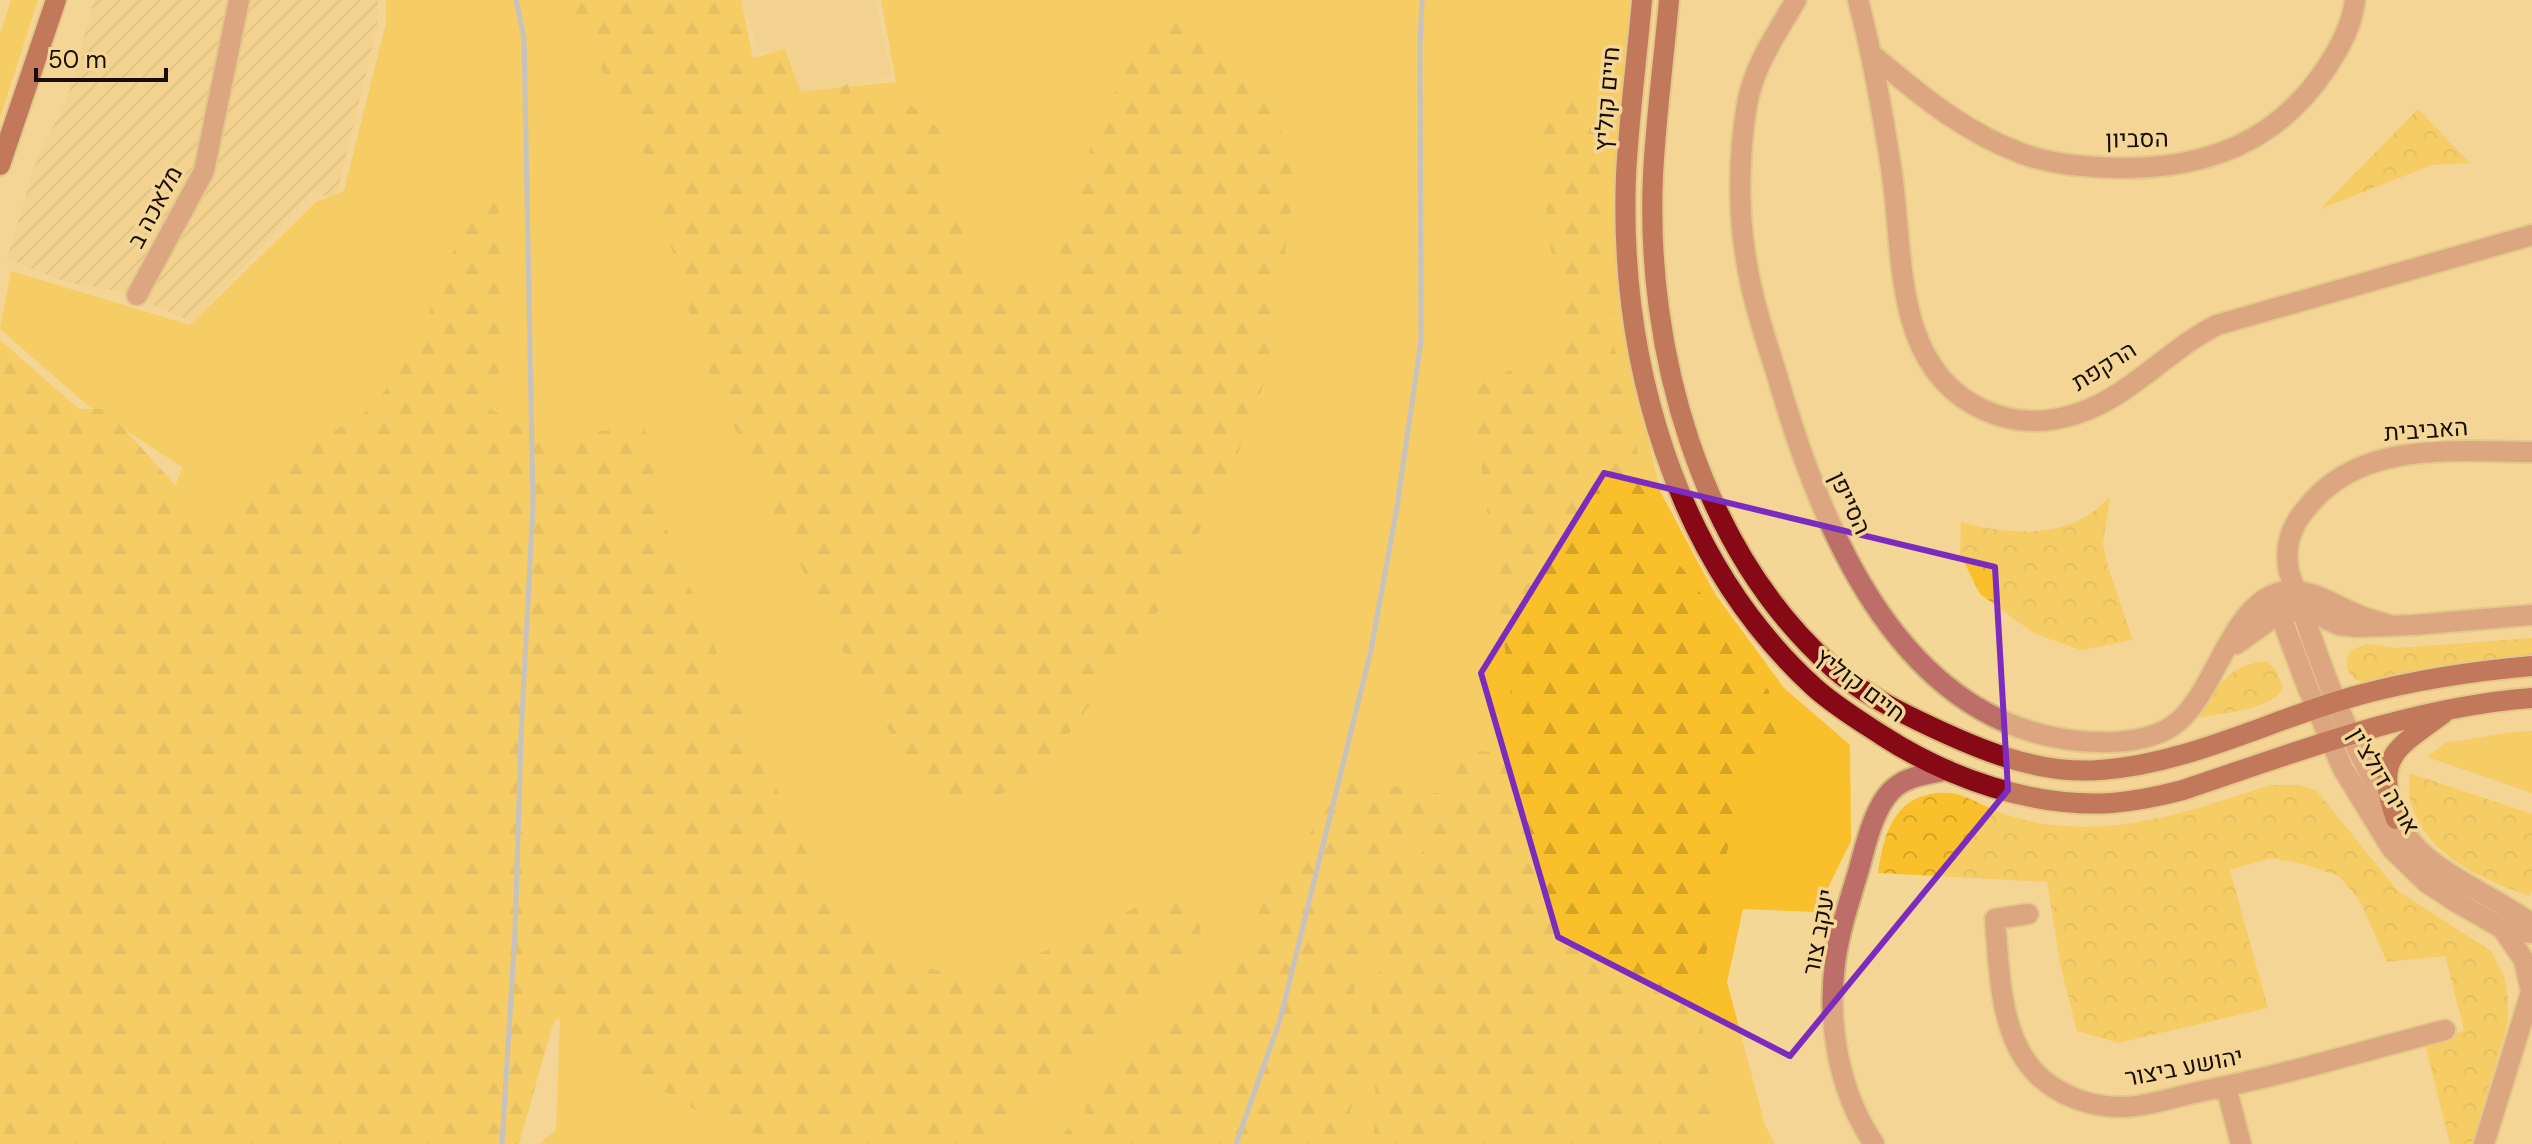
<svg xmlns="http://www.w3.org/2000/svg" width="2532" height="1144" font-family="'DM Sans',Heebo,sans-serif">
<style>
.built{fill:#f0ce86}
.industrial{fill:url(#industrial-furrows)}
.green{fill:#f9c02b}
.forest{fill:url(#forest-firs);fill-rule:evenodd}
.park{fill:url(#park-crowns)}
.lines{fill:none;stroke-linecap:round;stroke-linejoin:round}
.stream{stroke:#8faced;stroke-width:5}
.minor-casing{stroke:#d1b67e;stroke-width:24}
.major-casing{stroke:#d1b67e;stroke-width:24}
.minor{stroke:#be6e68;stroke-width:20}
.major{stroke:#860915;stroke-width:20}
.marked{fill:none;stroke:#7b2cbf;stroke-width:6;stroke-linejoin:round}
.labels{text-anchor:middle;stroke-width:7;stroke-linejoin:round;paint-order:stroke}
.street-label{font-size:24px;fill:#180d00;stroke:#f4d696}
</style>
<defs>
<pattern id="industrial-furrows" width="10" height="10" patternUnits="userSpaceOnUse" patternTransform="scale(2)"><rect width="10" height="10" fill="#f0ce86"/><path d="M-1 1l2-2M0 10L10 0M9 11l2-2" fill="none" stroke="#cdb072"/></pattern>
<pattern id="forest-firs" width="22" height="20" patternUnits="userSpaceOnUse" patternTransform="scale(2)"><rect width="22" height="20" fill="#f9c02b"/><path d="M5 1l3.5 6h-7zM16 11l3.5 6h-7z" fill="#d5a425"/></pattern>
<pattern id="park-crowns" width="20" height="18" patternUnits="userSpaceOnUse" patternTransform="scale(2)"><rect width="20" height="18" fill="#f9c02b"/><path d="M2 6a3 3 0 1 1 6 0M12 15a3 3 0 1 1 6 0" fill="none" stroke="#d5a425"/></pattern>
</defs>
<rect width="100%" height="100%" fill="#f4d696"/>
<!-- built -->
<path class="built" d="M 741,0 L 875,0 L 892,76 L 802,99 L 787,48 L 760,54 Z"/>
<!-- industrial -->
<path class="industrial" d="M 94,0 L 378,0 L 377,27 L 336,199 L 312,192 L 193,322 L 122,292 L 66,282 L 7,259 L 38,155 L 66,102 Z"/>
<!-- green -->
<path class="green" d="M 11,0 L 38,0 L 0,118 L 0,34 Z
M 386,0 L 741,0 L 753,58 L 785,49 L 801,92 L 896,82 L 881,0 L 1635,0 L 1623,255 L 1627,354 L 1661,493 L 1715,594 L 1784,688 L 1850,745 L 1851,841 L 1816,912 L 1743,909 L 1727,982 L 1765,1125 L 1775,1144 L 539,1144 L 556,1130 L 567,820 L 147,567 L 182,467 L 87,405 L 0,329 L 11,271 L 190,325 L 316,202 L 344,191 L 386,23 Z
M 2532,731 L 2532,793 L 2427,757 L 2445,743 L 2512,732 Z"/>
<!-- forest -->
<path class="forest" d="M 566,0 L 730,0 L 754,63 L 780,55 L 801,103 L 848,84 L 852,100 C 907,94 903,99 944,133 L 948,192 L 972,253 L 1004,284 L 1044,285 L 1058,268 L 1064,231 L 1082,193 L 1090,148 L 1130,57 L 1171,0 L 1175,0 L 1236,61 L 1267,107 L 1295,158 L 1290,220 L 1266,378 L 1232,469 L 1158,611 L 1060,746 L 1002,794 L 941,794 L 909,764 L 854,673 L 778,521 L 703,360 L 645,155 Z
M 1602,95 L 1599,197 L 1614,345 L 1650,505 L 1653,535 L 1688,575 L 1769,691 L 1778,748 L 1767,760 L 1746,761 L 1698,992 L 1715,1121 L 1722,1144 L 1373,1144 L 1376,1106 L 1373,1054 L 1350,1111 L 1352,1126 L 1351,1144 L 1061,1144 L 1065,1131 L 1076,1124 L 1085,1113 L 1085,1095 L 1091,1082 L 1111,1065 L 1121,1052 L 1135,1048 L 1143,1040 L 1147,1026 L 1172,1015 L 1196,987 L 1220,966 L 1238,961 L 1267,894 L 1349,778 L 1442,794 C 1418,819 1398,868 1401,903 L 1415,867 L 1449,796 L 1455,750 L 1463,749 L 1519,756 L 1471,389 L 1527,362 L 1547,357 L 1561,338 L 1539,144 L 1541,123 L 1571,97 ZM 1396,916 L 1374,988 L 1370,1029 C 1356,1013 1348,982 1361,963 C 1367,954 1376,947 1383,938 C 1388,931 1390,923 1396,916 Z
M 488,179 L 496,190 L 510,308 L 498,380 L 488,407 L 528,432 L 532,439 L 644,426 L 665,526 L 726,675 L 803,847 L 849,924 L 897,958 L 939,971 L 982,975 L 1051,949 L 1143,904 L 1190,890 L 1204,905 L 1200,933 L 1170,968 L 1063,1074 L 980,1144 L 785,1144 L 709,1118 L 610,1059 L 579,1016 L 564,1021 L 556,1019 L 552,1027 L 519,1144 L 0,1144 L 0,340 L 79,409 L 106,409 L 175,485 L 208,540 L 245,508 L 280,469 L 314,443 L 372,408 L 418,345 L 443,273 Z"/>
<!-- park -->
<path class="park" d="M 2418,109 L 2470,163 L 2432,165 L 2320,209 Z
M 2110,497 L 2103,543 L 2108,567 L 2133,640 L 2081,650 L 2035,634 L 1980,594 L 1960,554 L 1961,522 C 1999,533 2050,538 2085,517 C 2094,512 2102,504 2110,497 Z
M 2532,638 L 2532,659 L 2370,686 C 2351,680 2340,669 2351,650 L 2367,644 L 2397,648 Z
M 2266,661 L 2276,670 L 2283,688 C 2273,710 2221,713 2198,718 C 2218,686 2226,666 2266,661 Z
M 2409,773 L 2532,814 L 2532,891 L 2529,896 C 2482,879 2428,857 2411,804 C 2408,795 2410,783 2409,773 Z
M 2271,785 L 2299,785 L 2316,790 L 2398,891 L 2491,951 L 2504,976 L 2508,998 L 2508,1022 L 2472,1144 L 2450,1144 L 2426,1048 L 2464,1030 L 2445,956 L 2387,962 L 2360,901 L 2339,876 L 2303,864 L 2271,858 L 2230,870 L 2268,1008 L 2118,1043 L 2077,1031 L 2061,968 L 2047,882 L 1878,873 C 1882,844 1890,808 1920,797 C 1958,784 1974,804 2007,815 C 2026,821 2047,825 2067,826 C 2135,832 2207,805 2271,785 Z"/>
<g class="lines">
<!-- stream -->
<path class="stream" d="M 502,1144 L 515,933 L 521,736 L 533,505 L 524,38 L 516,0
M 1236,1144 L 1280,1020 L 1371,650 L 1396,513 L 1421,341 L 1420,43 L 1422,0"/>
<!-- minor casing -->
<g class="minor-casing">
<path id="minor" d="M 1796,0 C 1777,33 1754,65 1747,104 C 1737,165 1738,230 1752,290 C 1759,321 1770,352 1779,382 C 1820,523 1894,708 2058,738 C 2092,744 2140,746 2171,727 C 2217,698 2230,594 2290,591 C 2313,590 2336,606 2356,614 C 2366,619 2377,621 2387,624
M 1858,0 C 1873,57 1883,115 1892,174 C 1904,257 1893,369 1984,410 C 2014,424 2047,424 2079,413 C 2130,396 2169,349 2217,325 L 2532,235
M 1871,54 C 1919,94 1963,132 2023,154 C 2054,165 2087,167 2119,168 C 2206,169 2278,142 2327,67 C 2341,46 2352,25 2355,0
M 137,295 L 204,171 L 239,0
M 2532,452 C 2453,452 2359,439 2305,510 C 2290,528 2284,549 2289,572 C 2315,650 2342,728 2384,799 C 2395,818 2407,840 2423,854 C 2456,883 2497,898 2532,924
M 2295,591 L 2283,598 L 2280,614 L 2307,686 L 2343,769 L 2392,849 L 2427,883 L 2458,903 L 2502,928 L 2532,933
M 2236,644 L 2271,619 L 2297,610 L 2311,612 L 2339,625 L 2357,627 L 2413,625 L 2532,615
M 2028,914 L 1995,919 C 1999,967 1999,1031 2033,1070 C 2056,1096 2092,1108 2126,1107 C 2149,1106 2175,1097 2198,1092 C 2281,1076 2363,1051 2445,1030
M 2502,928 L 2524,960 L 2531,991
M 2226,1087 L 2241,1144
M 1874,1144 C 1839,1092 1827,1025 1835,963 C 1839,931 1850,900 1859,869 C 1866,844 1873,810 1891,791 C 1905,776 1928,774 1947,770
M 2484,1144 L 2532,989"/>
</g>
<!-- major casing -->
<g class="major-casing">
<path id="major" d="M 1642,0 C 1637,58 1629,117 1626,175 C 1619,360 1674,559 1814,687 C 1835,706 1860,721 1883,736 C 1948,778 2033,808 2112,803 C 2136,801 2160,796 2183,790 C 2297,752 2411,707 2532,698
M 1669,0 C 1664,58 1656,116 1653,175 C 1645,349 1699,548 1832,667 C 1858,690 1888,706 1919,721 C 1975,748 2036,775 2100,770 C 2189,764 2274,718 2359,695 C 2415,680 2475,671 2532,666
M 0,165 L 56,0
M 2396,819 C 2374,757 2395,749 2443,714"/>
</g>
<!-- minor -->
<use href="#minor" class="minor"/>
<!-- major -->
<use href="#major" class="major"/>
</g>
<!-- marked area -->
<path d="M0 0H2532V1144H0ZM 1604,473 L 1995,567 L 2008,790 L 1790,1056 L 1558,937 L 1481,673 Z" fill="#f4d696" fill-opacity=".55" fill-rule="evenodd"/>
<path class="marked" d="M 1604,473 L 1995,567 L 2008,790 L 1790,1056 L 1558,937 L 1481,673 Z"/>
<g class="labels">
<!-- street labels -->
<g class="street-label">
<text transform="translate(1607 99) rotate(-85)" y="8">חיים קוליץ</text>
<text transform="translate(2137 139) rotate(-1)" y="8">הסביון</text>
<text transform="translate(155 207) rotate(-62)" y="8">מלאכה ב</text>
<text transform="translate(2104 366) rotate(-32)" y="8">הרקפת</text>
<text transform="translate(2426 430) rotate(-4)" y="8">האביבית</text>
<text transform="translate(1850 503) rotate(65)" y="8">הסייפן</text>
<text transform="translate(1860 685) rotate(37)" y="8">חיים קוליץ</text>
<text transform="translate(2384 781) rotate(60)" y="8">אריה דולצ'ין</text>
<text transform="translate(1819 932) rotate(-79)" y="8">יעקב צור</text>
<text transform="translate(2184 1067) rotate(-11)" y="8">יהושע ביצור</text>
</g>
</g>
<!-- scale -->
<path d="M36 68v12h130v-12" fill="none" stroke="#180d00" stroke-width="4"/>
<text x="48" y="68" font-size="24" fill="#180d00" stroke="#f4d696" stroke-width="6" paint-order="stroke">50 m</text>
</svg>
